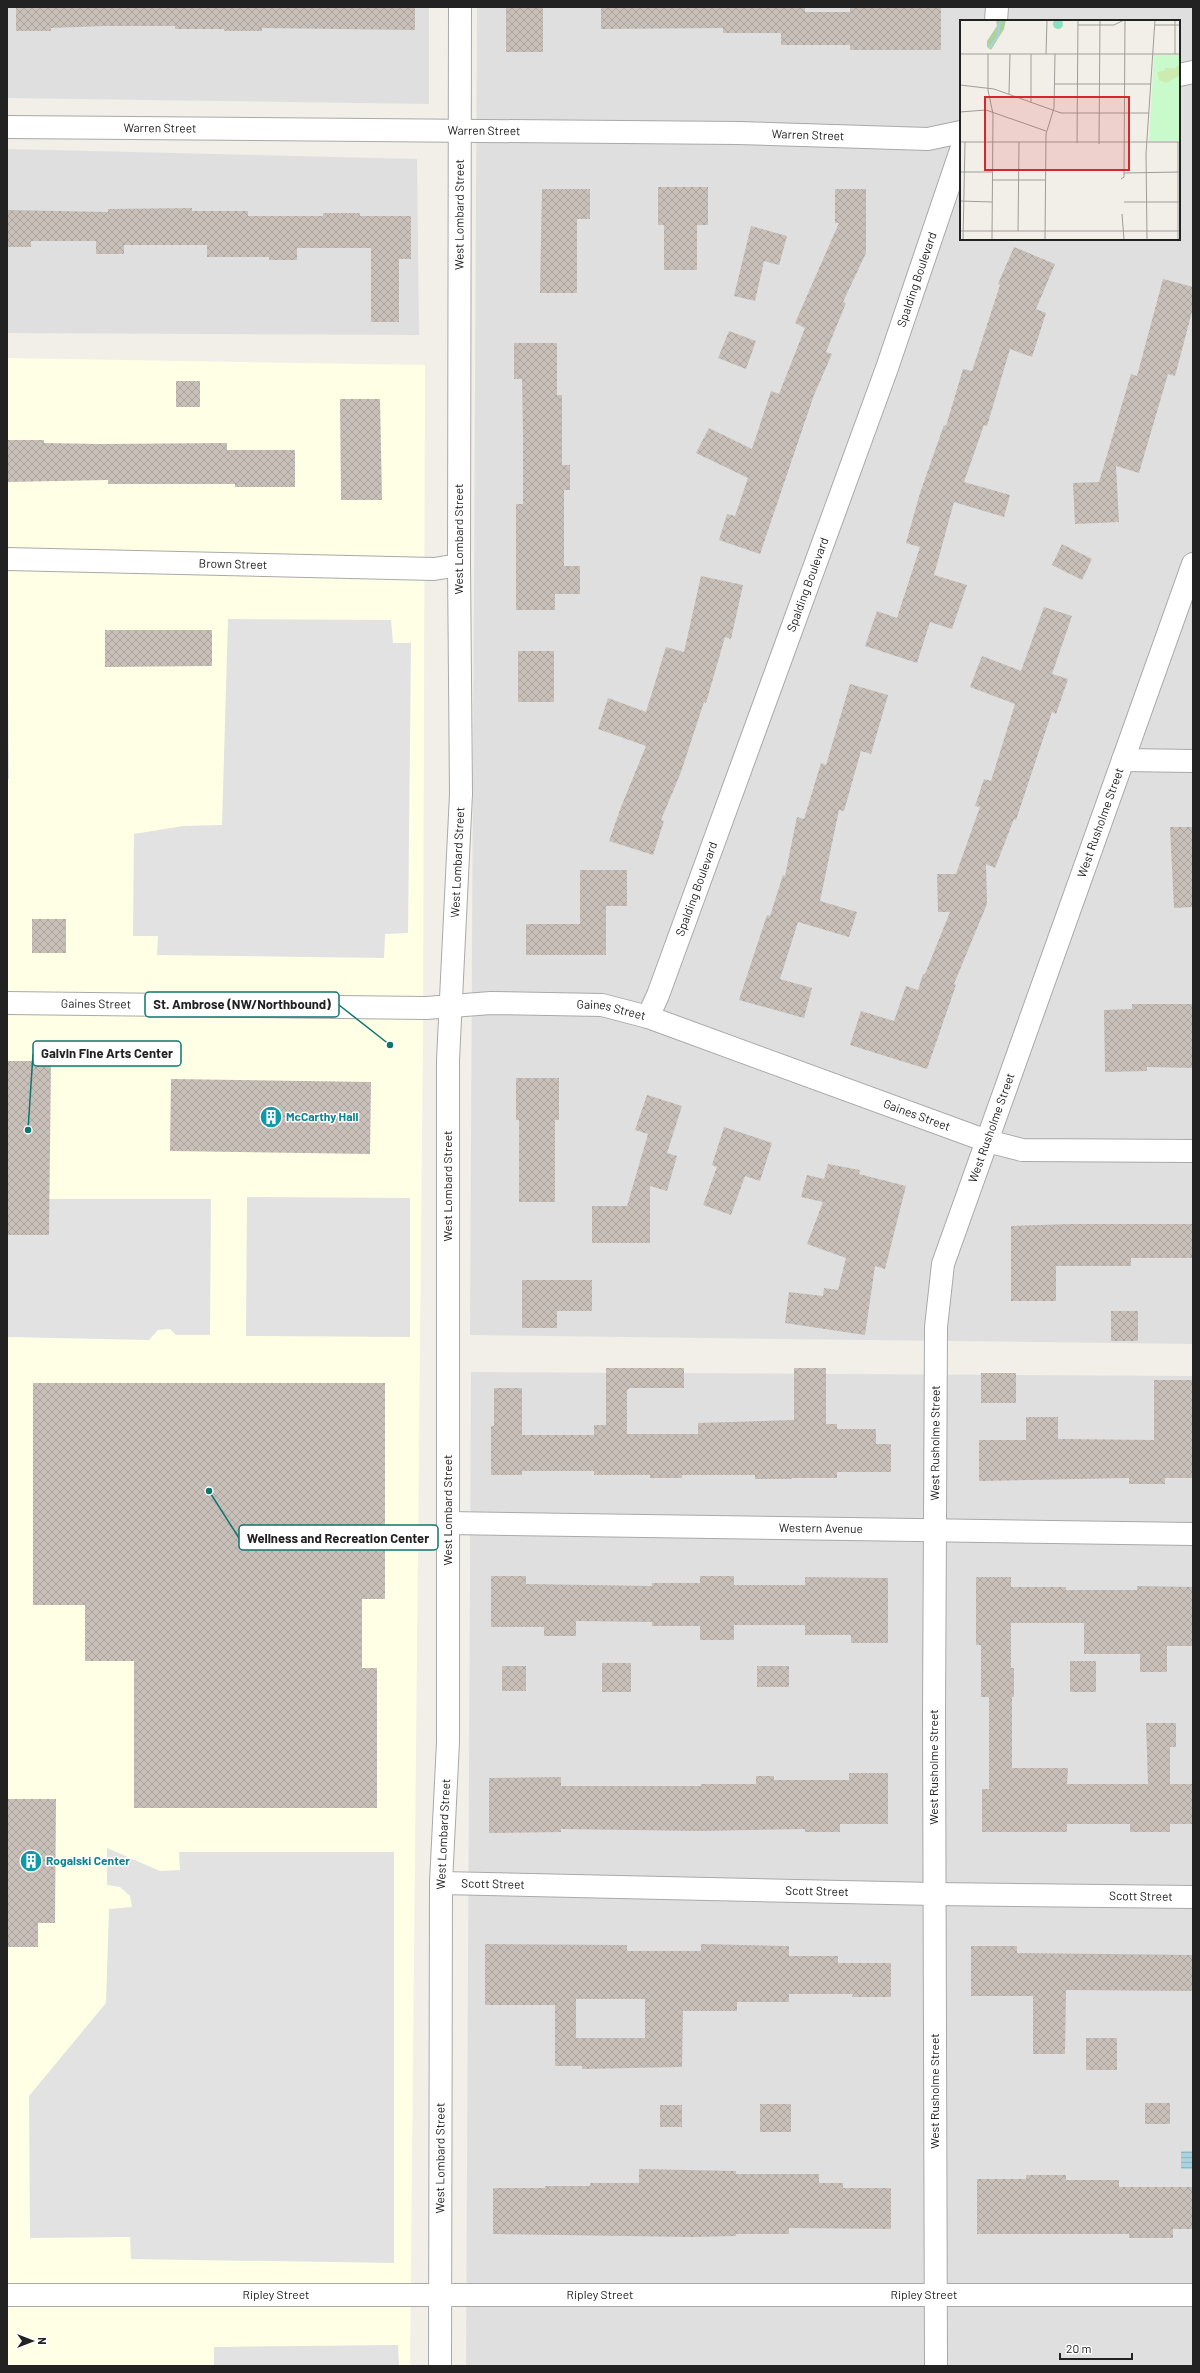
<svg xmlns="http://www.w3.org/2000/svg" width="1200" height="2373" font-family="Barlow,sans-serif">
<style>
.residential{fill:#e0dfdf;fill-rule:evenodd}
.education{fill:#ffffe5}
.parking{fill:#e2e2e2}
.water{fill:url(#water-rules)}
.building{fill:url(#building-cross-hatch);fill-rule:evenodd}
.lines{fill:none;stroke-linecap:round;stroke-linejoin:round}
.minor-casing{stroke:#a9a9a9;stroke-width:24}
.minor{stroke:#fff;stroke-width:22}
.labels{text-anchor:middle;stroke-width:3;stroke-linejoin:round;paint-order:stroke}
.street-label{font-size:12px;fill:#222;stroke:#fff}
.culture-label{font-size:12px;font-weight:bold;fill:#0d838f;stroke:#fff;text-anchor:start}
.inset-river{fill:none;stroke:#aad3df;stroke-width:2}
.inset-road{fill:none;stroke:#9f9d99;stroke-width:1}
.view{fill:#d62828;fill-opacity:0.15;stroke:#d62828;stroke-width:2}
.inset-edge{fill:none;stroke:#222;stroke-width:2}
.leader{fill:none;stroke:#0f766e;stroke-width:1.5}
.callout-dot{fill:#0f766e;stroke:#fff;stroke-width:1.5}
.callout{fill:#fff;stroke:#0f766e;stroke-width:1.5}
.callout-label{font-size:13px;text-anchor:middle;font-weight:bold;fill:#222}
</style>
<defs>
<pattern id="water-rules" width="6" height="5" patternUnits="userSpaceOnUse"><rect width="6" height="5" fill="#aad3df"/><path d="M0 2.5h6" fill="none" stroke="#92b5bf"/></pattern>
<pattern id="building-cross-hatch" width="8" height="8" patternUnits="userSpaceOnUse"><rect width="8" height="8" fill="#c7bfb8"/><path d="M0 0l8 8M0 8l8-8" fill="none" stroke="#aba49e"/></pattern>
</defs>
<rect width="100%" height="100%" fill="#f2efe9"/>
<!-- residential -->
<path class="residential" d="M 7,7 L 429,7 L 429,104 L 7,98 Z
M 477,7 L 1193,7 L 1193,1344 L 470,1335 ZM 961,21 L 1179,21 L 1179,239 L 961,239 Z
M 7,149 L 417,159 L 419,335 L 7,333 Z
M 471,1372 L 1193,1376 L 1193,2366 L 466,2366 Z"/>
<!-- education -->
<path class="education" d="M 7,358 L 425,365 L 423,1035 L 410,2366 L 7,2366 Z"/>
<!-- parking -->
<path class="parking" d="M 7,600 L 9,779 L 7,779 Z
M 228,619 L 391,620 L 393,643 L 411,643 L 408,933 L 385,934 L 384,958 L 157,955 L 158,936 L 133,936 L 134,834 L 183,826 L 222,825 Z
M 247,1197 L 410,1198 L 410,1337 L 246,1336 Z
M 49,1199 L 211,1199 L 210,1335 L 176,1335 L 170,1329 L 158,1330 L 149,1340 L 7,1337 L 7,1235 Z
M 107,1848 L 160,1871 L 180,1870 L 179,1852 L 394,1852 L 394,2263 L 131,2259 L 130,2237 L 30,2238 L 29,2096 L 106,2003 L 109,1909 L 132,1907 L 130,1896 L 120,1887 L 107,1885 Z
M 398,2345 L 399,2366 L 214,2366 L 214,2347 Z"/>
<!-- water -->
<path class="water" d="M 1181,2151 L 1193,2151 L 1193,2169 L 1181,2169 Z"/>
<!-- building -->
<path class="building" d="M 16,7 L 415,7 L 415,30 L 262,28 L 262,31 L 224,31 L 224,29 L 175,29 L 175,26 L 104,26 L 51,28 L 51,31 L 16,31 Z
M 506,7 L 543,7 L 543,52 L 506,52 Z
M 601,7 L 805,7 L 805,12 L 850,12 L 850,7 L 941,7 L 941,50 L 850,50 L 850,45 L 781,45 L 781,33 L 723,33 L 723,28 L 601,29 Z
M 658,187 L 708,187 L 708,225 L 697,225 L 697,270 L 664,270 L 664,225 L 658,225 Z
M 542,189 L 590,189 L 590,219 L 577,219 L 577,293 L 540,293 Z
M 835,189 L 866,189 L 866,253 L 843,302 L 846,303 L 826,352 L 832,354 L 814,395 L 760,554 L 719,540 L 727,514 L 735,516 L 748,478 L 696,453 L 709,428 L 752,449 L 771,391 L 779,394 L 805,328 L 795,323 L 839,223 L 835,223 Z
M 192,208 L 192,211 L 248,211 L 248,216 L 323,216 L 323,213 L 360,213 L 360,216 L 411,216 L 411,259 L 399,259 L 399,322 L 371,322 L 371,248 L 297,248 L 297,260 L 269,260 L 269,257 L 207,257 L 207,245 L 124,245 L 124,254 L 96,254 L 96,241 L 31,241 L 31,247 L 7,247 L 7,210 L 108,212 L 108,209 Z
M 751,226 L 787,236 L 779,265 L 764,261 L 755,301 L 734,296 Z
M 1014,247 L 1055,264 L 1036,309 L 1046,313 L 1032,357 L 1010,349 L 987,426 L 984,425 L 964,482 L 1010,495 L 1004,517 L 954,502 L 934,575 L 967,585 L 952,629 L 930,622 L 917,663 L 865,646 L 877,611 L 897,618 L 920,547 L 906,543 L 920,493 L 944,425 L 946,426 L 963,369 L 972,371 L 1000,285 L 998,284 Z
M 1163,279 L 1193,287 L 1193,308 L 1175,376 L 1168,374 L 1139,473 L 1116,466 L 1119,522 L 1075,524 L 1073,483 L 1099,482 L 1131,374 L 1137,376 Z
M 729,331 L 756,341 L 746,369 L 718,358 Z
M 514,343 L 557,343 L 557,395 L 562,395 L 562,465 L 570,465 L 570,490 L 564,490 L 564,566 L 580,566 L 580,594 L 555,594 L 555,610 L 516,610 L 516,504 L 523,504 L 523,433 L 522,379 L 514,379 Z
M 176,381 L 200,381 L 200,407 L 176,407 Z
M 340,399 L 380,399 L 382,500 L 341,500 Z
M 7,440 L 44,440 L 44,443 L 100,444 L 227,443 L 227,450 L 295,450 L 295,487 L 235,487 L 235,484 L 108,484 L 108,480 L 7,482 Z
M 1062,544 L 1092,559 L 1082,580 L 1052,565 Z
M 701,576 L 743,585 L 731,639 L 725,637 L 706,703 L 704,702 L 681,772 L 661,820 L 664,821 L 653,855 L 609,841 L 621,807 L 646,746 L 598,729 L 608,698 L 646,712 L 666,647 L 684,652 Z
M 1044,607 L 1072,616 L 1052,674 L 1068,679 L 1056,714 L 1052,712 L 1016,820 L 1014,819 L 995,868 L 986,864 L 987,904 L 954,984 L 956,985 L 927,1069 L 850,1045 L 861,1011 L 894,1021 L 906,986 L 918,990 L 923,974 L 925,974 L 950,912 L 938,912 L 937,874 L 956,874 L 980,807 L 975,806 L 984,779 L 991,781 L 1015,704 L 970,687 L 982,656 L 1021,671 Z
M 105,630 L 212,630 L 212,666 L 105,667 Z
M 518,651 L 554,651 L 554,702 L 518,702 Z
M 850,684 L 888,695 L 871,754 L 861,751 L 844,811 L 839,810 L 820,901 L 857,912 L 849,937 L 798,922 L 780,979 L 812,988 L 804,1018 L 739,1000 L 767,915 L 770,916 L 783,875 L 785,876 L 797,817 L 804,819 L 821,763 L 826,765 Z
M 1170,827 L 1193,827 L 1193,907 L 1174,908 Z
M 580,870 L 627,870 L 627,906 L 606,906 L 606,955 L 526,955 L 526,924 L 580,924 Z
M 32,919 L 66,919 L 66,953 L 32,953 Z
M 1132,1004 L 1193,1004 L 1193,1068 L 1147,1067 L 1147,1071 L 1105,1072 L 1104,1010 L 1132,1009 Z
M 7,1061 L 51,1061 L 49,1235 L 7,1235 Z
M 516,1078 L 559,1078 L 559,1120 L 555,1120 L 555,1202 L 519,1202 L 519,1120 L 516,1120 Z
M 171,1079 L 371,1082 L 370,1154 L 170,1151 Z
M 647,1095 L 682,1106 L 667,1153 L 677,1156 L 667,1191 L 650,1186 L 650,1243 L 592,1243 L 592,1206 L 627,1206 L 648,1134 L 635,1130 Z
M 724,1127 L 772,1143 L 760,1181 L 745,1176 L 731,1215 L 703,1205 L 717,1167 L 712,1165 Z
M 828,1164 L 860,1170 L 859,1174 L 906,1186 L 885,1269 L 875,1266 L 865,1335 L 785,1323 L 789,1292 L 823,1296 L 824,1288 L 838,1290 L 846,1258 L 807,1244 L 823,1202 L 801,1197 L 807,1175 L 824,1179 Z
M 1070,1224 L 1193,1224 L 1193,1258 L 1131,1258 L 1131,1266 L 1056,1266 L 1056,1301 L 1011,1301 L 1011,1226 Z
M 522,1280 L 592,1280 L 592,1311 L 557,1311 L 557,1328 L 522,1328 Z
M 1111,1311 L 1138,1311 L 1138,1341 L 1111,1341 Z
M 606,1368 L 684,1368 L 684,1388 L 630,1388 L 627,1390 L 627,1434 L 698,1434 L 698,1423 L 794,1420 L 794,1368 L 826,1368 L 826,1424 L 837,1424 L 837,1429 L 876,1429 L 876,1444 L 891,1444 L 891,1472 L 837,1472 L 837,1478 L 792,1478 L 792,1479 L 755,1479 L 755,1475 L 682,1475 L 682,1478 L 650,1478 L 650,1475 L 594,1475 L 594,1471 L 522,1471 L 522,1475 L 491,1475 L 491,1426 L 494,1426 L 494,1388 L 522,1388 L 522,1435 L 594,1435 L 594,1425 L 606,1425 Z
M 981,1373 L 1016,1373 L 1016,1403 L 981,1403 Z
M 1154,1380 L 1193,1380 L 1193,1478 L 1165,1478 L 1165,1484 L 1129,1484 L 1129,1478 L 979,1481 L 979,1440 L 1026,1440 L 1026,1417 L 1058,1417 L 1058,1439 L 1154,1440 Z
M 33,1383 L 385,1383 L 385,1599 L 362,1599 L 362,1668 L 377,1668 L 377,1808 L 134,1808 L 134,1661 L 85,1661 L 85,1605 L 33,1605 Z
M 491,1576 L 526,1576 L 526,1584 L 652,1586 L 652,1583 L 700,1583 L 700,1576 L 734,1576 L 734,1585 L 805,1585 L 805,1577 L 888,1578 L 888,1643 L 851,1643 L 851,1635 L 805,1635 L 805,1625 L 734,1625 L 734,1640 L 700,1640 L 700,1626 L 652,1626 L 652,1622 L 576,1621 L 576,1636 L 544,1636 L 544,1627 L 491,1627 Z
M 976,1577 L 1011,1577 L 1011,1587 L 1066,1587 L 1066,1590 L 1137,1590 L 1137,1586 L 1193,1587 L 1193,1646 L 1167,1646 L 1167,1672 L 1140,1672 L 1140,1654 L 1084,1654 L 1084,1623 L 1011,1623 L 1011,1668 L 1014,1668 L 1014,1697 L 1012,1697 L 1012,1768 L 1068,1768 L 1067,1784 L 1148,1784 L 1146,1723 L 1176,1723 L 1176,1747 L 1170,1747 L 1170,1784 L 1193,1784 L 1193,1824 L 1170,1824 L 1170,1832 L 1130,1832 L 1130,1824 L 1067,1824 L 1067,1832 L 982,1832 L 982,1789 L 989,1789 L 989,1697 L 981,1697 L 981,1645 L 976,1645 Z
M 1070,1661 L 1096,1661 L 1096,1692 L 1070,1692 Z
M 602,1663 L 631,1663 L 631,1692 L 602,1692 Z
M 502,1666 L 526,1666 L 526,1691 L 502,1691 Z
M 757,1666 L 789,1666 L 789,1687 L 757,1687 Z
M 849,1773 L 888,1773 L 888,1824 L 840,1824 L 840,1832 L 805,1832 L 805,1829 L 701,1831 L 561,1829 L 561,1832 L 489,1833 L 489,1778 L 561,1777 L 561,1786 L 701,1786 L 701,1784 L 756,1784 L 756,1776 L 774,1776 L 774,1780 L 849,1780 Z
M 7,1799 L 56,1799 L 55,1923 L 38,1923 L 38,1947 L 7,1947 Z
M 485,1944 L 627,1945 L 627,1951 L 701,1951 L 701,1944 L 789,1946 L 789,1956 L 838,1956 L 838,1963 L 891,1963 L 891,1997 L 852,1997 L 853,1994 L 789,1994 L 789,2002 L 737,2002 L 737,2011 L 683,2011 L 682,2067 L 582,2069 L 582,2066 L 555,2066 L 555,2005 L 485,2005 ZM 576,1999 L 645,1999 L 645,2038 L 576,2038 Z
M 971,1946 L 1017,1946 L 1017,1953 L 1193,1955 L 1193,1991 L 1066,1990 L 1065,2054 L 1033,2054 L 1033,1996 L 971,1996 Z
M 1086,2038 L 1117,2038 L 1117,2070 L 1086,2070 Z
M 1145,2103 L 1170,2103 L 1170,2124 L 1145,2124 Z
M 760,2104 L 791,2104 L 791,2132 L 760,2132 Z
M 660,2105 L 682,2105 L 682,2127 L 660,2127 Z
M 639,2169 L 736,2171 L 736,2174 L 819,2174 L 819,2183 L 843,2183 L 843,2188 L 891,2188 L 891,2229 L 789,2228 L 789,2234 L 736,2234 L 736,2236 L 693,2237 L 493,2234 L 493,2188 L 545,2188 L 545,2186 L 590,2186 L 590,2183 L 639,2183 Z
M 1026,2175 L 1066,2175 L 1066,2180 L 1119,2180 L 1119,2187 L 1193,2187 L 1193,2229 L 1173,2229 L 1173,2238 L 1129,2238 L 1129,2234 L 977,2234 L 977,2179 L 1026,2179 Z"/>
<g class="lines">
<!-- minor casing -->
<g class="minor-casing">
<g id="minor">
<path d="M 996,21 L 997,7"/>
<path d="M 1179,75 L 1193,72"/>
<path id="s1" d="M 7,127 L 738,133 L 928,139 L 961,132"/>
<path id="s2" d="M 7,559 L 434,569 L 459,565"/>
<path d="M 1123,760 L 1193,761"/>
<path id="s3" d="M 7,1003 L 426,1008 L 491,1003 L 602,1005 L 648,1017 L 987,1141 L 1022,1150 L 1193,1151"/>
<path id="s4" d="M 648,1017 L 658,995 L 887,368 L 961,150"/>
<path id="s5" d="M 448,1523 L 1193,1534"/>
<path id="s6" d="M 441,1883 L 934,1894 L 1193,1897"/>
<path id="s7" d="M 7,2295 L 1193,2295"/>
<path id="s8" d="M 440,2366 L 441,1883 L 448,1742 L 448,1060 L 461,794 L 459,565 L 460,7"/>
<path id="s9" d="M 936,2366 L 934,1714 L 936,1327 L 943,1264 L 1193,564"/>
</g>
</g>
<!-- minor -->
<use href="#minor" class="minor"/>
</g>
<!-- icons -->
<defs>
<g id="building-disc" transform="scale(1.15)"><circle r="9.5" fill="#0f9aa8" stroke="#fff"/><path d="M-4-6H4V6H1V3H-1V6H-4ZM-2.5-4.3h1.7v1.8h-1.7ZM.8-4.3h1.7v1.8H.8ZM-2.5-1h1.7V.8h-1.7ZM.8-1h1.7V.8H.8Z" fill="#fff"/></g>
</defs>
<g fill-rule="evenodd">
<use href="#building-disc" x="271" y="1117"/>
<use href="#building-disc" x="31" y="1861"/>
</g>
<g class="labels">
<!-- street labels -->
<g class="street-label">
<text dy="4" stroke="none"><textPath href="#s1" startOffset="153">Warren Street</textPath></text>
<text dy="4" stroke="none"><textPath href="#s1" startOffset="477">Warren Street</textPath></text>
<text dy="4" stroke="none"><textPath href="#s1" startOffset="801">Warren Street</textPath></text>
<text dy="4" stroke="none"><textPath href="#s8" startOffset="2152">West Lombard Street</textPath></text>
<text dy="4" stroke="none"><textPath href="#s4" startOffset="785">Spalding Boulevard</textPath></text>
<text transform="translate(459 539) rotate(-90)" y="4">West Lombard Street</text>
<text dy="4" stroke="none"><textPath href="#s2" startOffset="226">Brown Street</textPath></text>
<text dy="4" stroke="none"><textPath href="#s4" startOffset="461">Spalding Boulevard</textPath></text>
<text dy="4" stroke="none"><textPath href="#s9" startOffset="1571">West Rusholme Street</textPath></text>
<text dy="4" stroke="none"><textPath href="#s8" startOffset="1504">West Lombard Street</textPath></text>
<text dy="4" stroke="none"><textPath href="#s4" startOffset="137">Spalding Boulevard</textPath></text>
<text dy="4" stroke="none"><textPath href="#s3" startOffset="89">Gaines Street</textPath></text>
<text dy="4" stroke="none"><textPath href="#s3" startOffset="605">Gaines Street</textPath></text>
<text dy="4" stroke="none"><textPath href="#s3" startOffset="929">Gaines Street</textPath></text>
<text dy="4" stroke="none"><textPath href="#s9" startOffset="1247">West Rusholme Street</textPath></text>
<text transform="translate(448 1186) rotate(-90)" y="4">West Lombard Street</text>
<text dy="4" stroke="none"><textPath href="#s9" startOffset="923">West Rusholme Street</textPath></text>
<text transform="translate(448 1510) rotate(-90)" y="4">West Lombard Street</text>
<text dy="4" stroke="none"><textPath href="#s5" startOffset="373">Western Avenue</textPath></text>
<text transform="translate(934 1767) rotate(-90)" y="4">West Rusholme Street</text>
<text dy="4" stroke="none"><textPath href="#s8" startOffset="532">West Lombard Street</textPath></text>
<text dy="4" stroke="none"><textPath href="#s6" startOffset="52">Scott Street</textPath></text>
<text dy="4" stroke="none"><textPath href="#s6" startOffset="376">Scott Street</textPath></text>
<text dy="4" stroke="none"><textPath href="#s6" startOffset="700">Scott Street</textPath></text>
<text transform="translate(935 2091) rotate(-90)" y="4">West Rusholme Street</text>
<text dy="4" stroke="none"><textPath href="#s8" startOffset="208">West Lombard Street</textPath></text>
<text dy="4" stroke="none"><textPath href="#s7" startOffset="269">Ripley Street</textPath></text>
<text dy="4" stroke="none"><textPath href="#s7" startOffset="917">Ripley Street</textPath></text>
<text dy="4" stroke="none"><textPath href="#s7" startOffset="593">Ripley Street</textPath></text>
</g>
<!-- culture labels -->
<g class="culture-label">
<text x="286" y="1121">McCarthy Hall</text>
<text x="46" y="1865">Rogalski Center</text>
</g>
</g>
<!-- overview -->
<g transform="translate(960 20)">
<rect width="220" height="220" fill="#f2efe9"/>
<path d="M 36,0 L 46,0 L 44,9 L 31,30 L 27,27 L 27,21 L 37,6 Z" fill="#add19e"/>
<path d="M 194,35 L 220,35 L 220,121 L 189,121 Z" fill="#c8facc"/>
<path d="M 220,44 L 220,55 L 206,63 L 199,60 L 197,52 L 204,51 L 205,48 L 215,48 Z" fill="#cdebb0"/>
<path d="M93 4a5 5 0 1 1 10 0a5 5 0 1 1-10 0Z" fill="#88e0be"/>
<path class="inset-river" d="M 29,28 L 38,16 L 40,0"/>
<path class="inset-road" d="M 118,5 L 154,5 L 164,0M 195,5 L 220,5M 0,34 L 220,34M 28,34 L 28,70 L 33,94 L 32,220M 86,34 L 87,0M 215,34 L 215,0M 95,64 L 191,64M 0,65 L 34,69 L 101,93 L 189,93M 49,74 L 50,34M 71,82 L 71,34M 0,92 L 26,90 L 86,111M 0,122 L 220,122M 218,122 L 218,220M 117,123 L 118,0M 139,124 L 140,0M 0,152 L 32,152M 164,153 L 220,152M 161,159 L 164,157 L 165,0M 32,160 L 85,160M 0,181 L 32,182M 164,182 L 220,182M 162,194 L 164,220M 0,211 L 220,211M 58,211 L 59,122M 3,220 L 5,122M 85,220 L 86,114 L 94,88 L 95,34M 187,220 L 186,134 L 195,0"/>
<path class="view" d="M 25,77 L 169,77 L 169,150 L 25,150 Z"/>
<rect width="220" height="220" class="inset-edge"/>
</g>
<!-- callouts -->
<path class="leader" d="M390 1045L339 1005M28 1130L33 1054M209 1491L239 1538"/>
<g class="callout-dot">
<circle cx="390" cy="1045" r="4"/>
<circle cx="28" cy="1130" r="4"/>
<circle cx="209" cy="1491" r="4"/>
</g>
<g class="callout">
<rect x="145" y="992" width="194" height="25" rx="4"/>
<rect x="33" y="1041" width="148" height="25" rx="4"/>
<rect x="239" y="1525" width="199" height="25" rx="4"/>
</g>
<g class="callout-label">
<text x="242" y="1009">St. Ambrose (NW/Northbound)</text>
<text x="107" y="1058">Galvin Fine Arts Center</text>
<text x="338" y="1543">Wellness and Recreation Center</text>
</g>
<!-- border -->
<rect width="1200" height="2373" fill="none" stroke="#222222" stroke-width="16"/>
<!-- north arrow -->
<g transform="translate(32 2341) rotate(90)" stroke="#ffffff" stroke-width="3" paint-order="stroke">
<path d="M0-3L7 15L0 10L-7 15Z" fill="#222222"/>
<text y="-6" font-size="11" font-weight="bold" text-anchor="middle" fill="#222222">N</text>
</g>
<!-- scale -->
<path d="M1060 2353v6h72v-6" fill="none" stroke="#222222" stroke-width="2"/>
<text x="1066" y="2353" font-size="12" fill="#222222" stroke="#ffffff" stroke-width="3" paint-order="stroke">20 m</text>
</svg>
